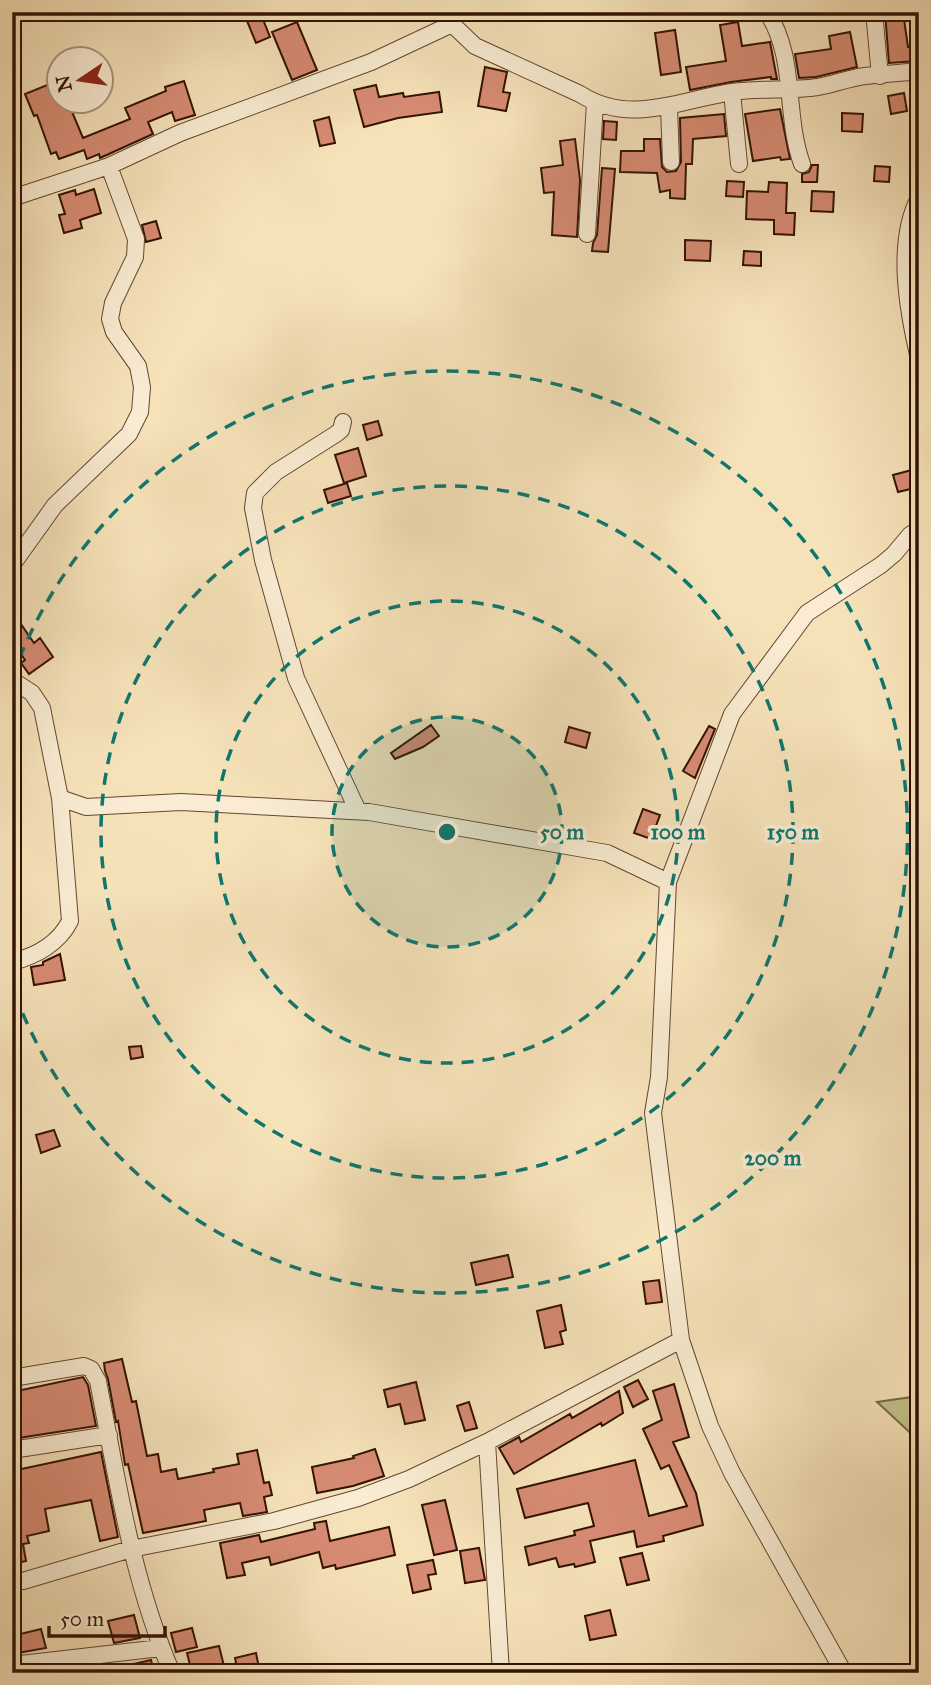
<svg xmlns="http://www.w3.org/2000/svg" width="931" height="1685" font-family="'IM FELL Great Primer',serif">
<style>
.green{fill:#c4c18a;stroke:#7c6a47;stroke-width:2}
.building{fill:#d78b73;stroke:#331204;stroke-width:2}
.lines{fill:none;stroke-linecap:round;stroke-linejoin:round}
.minor-casing{stroke:#644631;stroke-width:18}
.minor{stroke:#f9ecd2;stroke-width:16}
.ring{fill:none;stroke:#0f766e;stroke-width:3.5;stroke-dasharray:12 9}
.centre{fill:#0f766e;stroke:#f9ecd2;stroke-width:3.5}
.ring-label{font-size:21px;text-anchor:middle;font-weight:bold;fill:#0f766e;stroke:#f9ecd2;stroke-width:7;stroke-linejoin:round;paint-order:stroke}
</style>
<rect width="100%" height="100%" fill="#f6e2b9"/>
<filter id="stains"><feTurbulence type="fractalNoise" baseFrequency=".00286" numOctaves="4"/><feColorMatrix values="0 0 0 0 .2 0 0 0 0 .09 0 0 0 0 .02 0 0 0 .5 -.17"/></filter>
<radialGradient id="worn" r=".72"><stop offset=".6" stop-color="#630" stop-opacity="0"/><stop offset="1" stop-color="#630" stop-opacity=".3"/></radialGradient>
<!-- green -->
<path class="green" d="M 919,1396 L 919,1441 L 877,1402 Z"/>
<!-- building -->
<path class="building" d="M 255,12 L 260,12 L 270,37 L 256,43 L 245,16 Z
M 885,12 L 903,12 L 908,47 L 915,45 L 917,61 L 889,63 Z
M 297,22 L 317,70 L 292,80 L 272,32 Z
M 738,22 L 742,46 L 770,42 L 777,79 L 771,79 L 771,77 L 731,82 L 690,90 L 686,67 L 726,61 L 720,25 Z
M 675,30 L 681,72 L 661,75 L 655,33 Z
M 850,32 L 857,67 L 816,77 L 799,78 L 795,54 L 831,49 L 829,36 Z
M 485,67 L 507,72 L 503,92 L 510,93 L 506,111 L 478,106 Z
M 57,81 L 60,89 L 60,102 L 68,102 L 83,138 L 130,119 L 125,108 L 166,91 L 165,87 L 184,81 L 195,115 L 175,121 L 172,112 L 148,122 L 153,134 L 100,158 L 99,154 L 87,159 L 84,150 L 59,159 L 56,152 L 51,154 L 37,115 L 34,116 L 25,94 Z
M 376,85 L 379,97 L 403,93 L 404,97 L 439,92 L 442,112 L 398,118 L 364,127 L 354,90 Z
M 904,93 L 907,111 L 891,114 L 888,96 Z
M 780,109 L 790,159 L 781,160 L 780,157 L 753,161 L 745,114 Z
M 842,113 L 863,114 L 862,132 L 842,131 Z
M 724,114 L 726,136 L 693,139 L 692,164 L 686,164 L 685,199 L 670,198 L 670,190 L 660,192 L 657,173 L 620,172 L 621,151 L 644,151 L 644,139 L 660,139 L 662,167 L 667,172 L 676,171 L 681,162 L 680,118 Z
M 329,117 L 335,143 L 320,146 L 314,121 Z
M 604,121 L 617,122 L 616,140 L 603,139 Z
M 575,139 L 580,180 L 577,237 L 552,235 L 554,192 L 544,193 L 541,168 L 563,165 L 560,141 Z
M 812,165 L 818,165 L 817,182 L 802,182 L 802,174 L 809,172 Z
M 875,166 L 890,167 L 889,182 L 874,181 Z
M 602,168 L 615,169 L 608,252 L 592,251 L 593,243 L 597,235 Z
M 727,181 L 744,182 L 743,197 L 726,196 Z
M 769,182 L 787,183 L 786,213 L 795,213 L 794,235 L 774,234 L 774,220 L 746,219 L 747,191 L 768,192 Z
M 94,189 L 101,213 L 80,220 L 82,228 L 64,233 L 59,215 L 65,214 L 59,195 L 75,190 L 76,195 Z
M 812,191 L 834,192 L 833,212 L 811,211 Z
M 156,221 L 161,238 L 146,242 L 142,225 Z
M 685,240 L 711,241 L 710,261 L 685,260 Z
M 744,251 L 761,252 L 761,266 L 743,265 Z
M 378,421 L 382,435 L 367,440 L 363,425 Z
M 358,448 L 366,476 L 344,483 L 335,455 Z
M 919,468 L 919,487 L 898,492 L 893,475 Z
M 347,483 L 351,496 L 328,503 L 324,490 Z
M 12,611 L 34,643 L 40,638 L 53,657 L 29,674 L 21,663 L 25,660 L 12,641 Z
M 431,725 L 439,736 L 423,747 L 395,759 L 391,753 Z
M 709,726 L 715,729 L 695,778 L 683,771 Z
M 569,727 L 590,733 L 586,748 L 565,742 Z
M 643,809 L 660,815 L 651,839 L 634,833 Z
M 60,954 L 65,980 L 34,985 L 31,967 L 43,965 L 43,962 Z
M 141,1046 L 143,1057 L 131,1059 L 129,1047 Z
M 54,1130 L 60,1146 L 41,1153 L 36,1135 Z
M 508,1255 L 513,1277 L 476,1285 L 471,1263 Z
M 659,1280 L 662,1302 L 646,1304 L 643,1282 Z
M 561,1305 L 566,1330 L 560,1332 L 563,1344 L 545,1348 L 537,1311 Z
M 122,1359 L 132,1402 L 136,1401 L 147,1456 L 158,1454 L 161,1472 L 176,1469 L 178,1479 L 214,1472 L 213,1469 L 239,1464 L 237,1454 L 257,1450 L 264,1483 L 269,1482 L 272,1495 L 264,1497 L 267,1512 L 243,1516 L 240,1503 L 204,1510 L 206,1521 L 143,1533 L 128,1464 L 125,1465 L 118,1421 L 116,1422 L 108,1379 L 105,1371 L 104,1363 Z
M 83,1377 L 88,1385 L 96,1426 L 12,1439 L 12,1416 L 15,1416 L 12,1392 Z
M 638,1380 L 648,1399 L 633,1407 L 624,1387 Z
M 416,1382 L 425,1420 L 405,1424 L 400,1404 L 388,1407 L 384,1390 Z
M 674,1384 L 689,1437 L 673,1442 L 696,1493 L 703,1525 L 663,1536 L 664,1541 L 637,1547 L 634,1531 L 590,1541 L 595,1562 L 575,1567 L 574,1564 L 559,1567 L 556,1558 L 529,1565 L 525,1547 L 575,1535 L 574,1531 L 594,1526 L 588,1503 L 525,1518 L 517,1489 L 635,1460 L 649,1516 L 687,1506 L 669,1465 L 661,1469 L 643,1429 L 662,1420 L 653,1391 Z
M 619,1391 L 623,1413 L 602,1426 L 601,1423 L 514,1474 L 499,1448 L 519,1437 L 521,1442 L 570,1414 L 572,1418 Z
M 469,1402 L 477,1428 L 465,1431 L 457,1406 Z
M 375,1449 L 384,1476 L 353,1486 L 317,1493 L 312,1467 L 354,1458 L 353,1456 Z
M 101,1452 L 118,1537 L 100,1541 L 91,1500 L 45,1509 L 49,1531 L 27,1536 L 29,1543 L 23,1544 L 26,1561 L 12,1564 L 12,1471 Z
M 445,1500 L 457,1550 L 434,1555 L 422,1505 Z
M 326,1521 L 330,1541 L 389,1527 L 395,1555 L 336,1569 L 335,1565 L 323,1568 L 319,1552 L 271,1565 L 269,1557 L 242,1563 L 245,1575 L 227,1578 L 220,1543 L 259,1535 L 261,1542 L 315,1529 L 314,1523 Z
M 479,1548 L 485,1580 L 465,1583 L 460,1551 Z
M 642,1553 L 649,1580 L 627,1585 L 620,1558 Z
M 433,1560 L 436,1574 L 428,1575 L 431,1589 L 413,1593 L 407,1565 Z
M 610,1610 L 616,1635 L 590,1640 L 585,1616 Z
M 134,1615 L 140,1638 L 114,1643 L 108,1621 Z
M 192,1628 L 197,1647 L 176,1652 L 171,1633 Z
M 41,1629 L 46,1648 L 12,1654 L 12,1636 Z
M 219,1646 L 224,1666 L 192,1673 L 187,1653 Z
M 256,1653 L 260,1673 L 238,1673 L 235,1658 Z
M 151,1660 L 154,1673 L 117,1673 L 116,1668 Z"/>
<g class="lines">
<!-- minor casing -->
<g class="minor-casing">
<path id="minor" d="M 447,12 L 452,24 L 475,46 L 580,94 C 630,126 679,100 732,92 C 760,88 789,91 818,87 C 834,84 849,78 865,76 C 883,74 901,73 919,71
M 767,12 C 797,58 784,114 802,164
M 874,12 L 880,76
M 917,71 L 919,90
M 732,92 L 739,164
M 669,107 L 671,162
M 12,198 L 109,166 L 180,133 L 371,62 L 452,24
M 919,198 C 895,243 908,312 919,359
M 587,234 L 595,103
M 343,422 L 341,430 L 336,434 L 276,472 L 255,493 L 253,508 L 263,560 L 296,678 L 358,811
M 12,565 L 55,505 L 129,434 L 140,412 L 142,387 L 138,366 L 114,332 L 110,319 L 113,303 L 135,257 L 136,239 L 109,166
M 12,680 L 32,693 L 42,708 L 60,798 L 86,807 L 181,802 L 369,812 L 607,853 L 668,882
M 12,962 C 36,956 59,943 70,921 L 60,798
M 12,1378 L 84,1366 L 91,1369 L 98,1381 C 117,1479 132,1580 172,1673
M 487,1442 L 501,1673
M 12,1450 L 109,1435
M 12,1581 L 23,1581 L 131,1549 L 274,1521 L 358,1498 L 409,1479 L 487,1442 L 681,1340
M 12,1665 L 161,1648
M 844,1673 L 732,1473 L 710,1426 L 681,1340 L 653,1113 L 659,1077 L 668,882 L 732,714 L 807,613 L 881,565 L 894,554 L 910,535 L 919,529"/>
</g>
<!-- minor -->
<use href="#minor" class="minor"/>
</g>
<!-- distance rings -->
<circle cx="447" cy="832" r="115" fill="#0f766e" fill-opacity=".12"/>
<g class="ring">
<circle cx="447" cy="832" r="115"/>
<circle cx="447" cy="832" r="231"/>
<circle cx="447" cy="832" r="346"/>
<path d="M12 678A461 461 0 1 1 12 986"/>
</g>
<circle cx="447" cy="832" r="10" class="centre"/>
<g class="ring-label">
<text x="562" y="839">50 m</text>
<text x="678" y="839">100 m</text>
<text x="793" y="839">150 m</text>
<text x="773" y="1165">200 m</text>
</g>
<!-- margin -->
<rect width="931" height="1685" fill="none" stroke="#f6e2b9" stroke-width="42"/>
<rect x="14" y="14" width="903" height="1657" fill="none" stroke="#331204" stroke-width="3.5"/>
<rect x="21" y="21" width="889" height="1643" fill="none" stroke="#331204" stroke-width="2"/>
<!-- north arrow -->
<g transform="translate(80 80) rotate(257)"><circle r="33" fill="#f9ecd2" stroke="#aa9580" stroke-width="2"/>
<path d="M0-5L12 26L0 18L-12 26Z" fill="#8f2418"/>
<text y="-10" font-size="19" font-weight="bold" text-anchor="middle" fill="#331204">N</text>
</g>
<!-- scale -->
<path d="M49 1626v10h116v-10" fill="none" stroke="#331204" stroke-width="3.5"/>
<text x="60" y="1626" font-size="21" fill="#331204" stroke="#f9ecd2" stroke-width="5" paint-order="stroke">50 m</text>
<rect width="100%" height="100%" filter="url(#stains)"/>
<rect width="100%" height="100%" fill="url(#worn)"/>
</svg>
